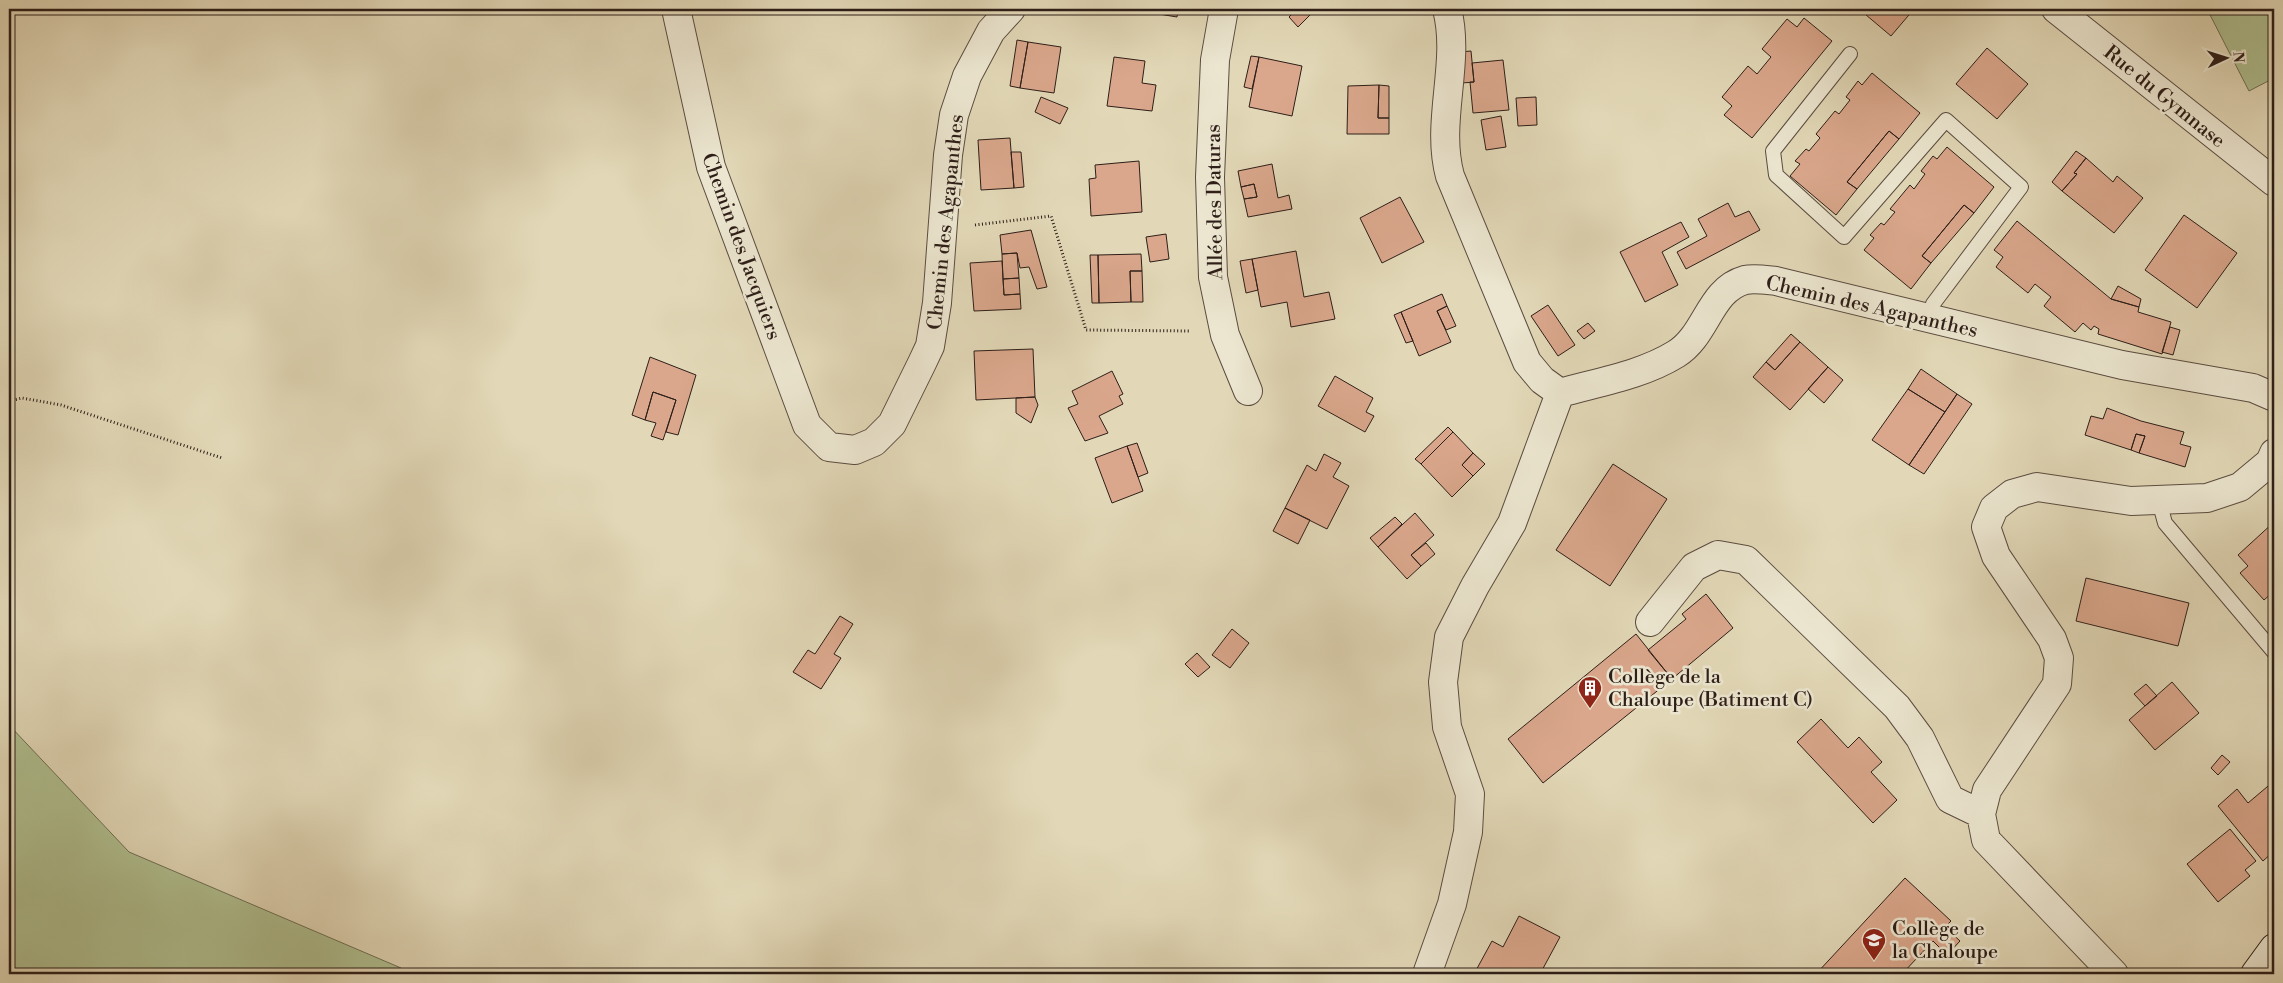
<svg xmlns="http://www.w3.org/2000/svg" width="2283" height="983" font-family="'Libre Bodoni',serif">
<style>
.green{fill:#b0bf90;stroke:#6e6e54}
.building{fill:#daa78c;stroke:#2d1e18}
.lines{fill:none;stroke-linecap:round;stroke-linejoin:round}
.lane-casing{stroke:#5a4c40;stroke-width:16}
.street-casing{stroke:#5a4c40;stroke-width:30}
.secondary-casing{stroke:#2d1e18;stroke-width:30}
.path{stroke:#2d1e18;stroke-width:3;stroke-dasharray:1 2.5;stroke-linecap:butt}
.lane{stroke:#ece6d0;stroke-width:14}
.street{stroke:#ece6d0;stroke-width:28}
.secondary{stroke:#ece6d0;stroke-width:28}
.labels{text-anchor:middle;stroke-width:5;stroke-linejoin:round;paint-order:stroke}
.street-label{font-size:20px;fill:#2d1e18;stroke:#ece6d0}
.poi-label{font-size:20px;fill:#2d1e18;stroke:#ece6d0;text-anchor:start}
</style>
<rect width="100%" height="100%" fill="#e2d8b7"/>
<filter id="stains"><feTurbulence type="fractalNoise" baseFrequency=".004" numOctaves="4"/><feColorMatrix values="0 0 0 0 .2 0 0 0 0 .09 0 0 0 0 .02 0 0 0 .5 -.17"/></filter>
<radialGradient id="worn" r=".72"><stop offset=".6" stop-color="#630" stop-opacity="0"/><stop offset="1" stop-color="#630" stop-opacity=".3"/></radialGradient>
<!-- green -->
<path class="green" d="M 2207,9 L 2274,9 L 2274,78 L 2249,91 Z
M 9,725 L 129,852 L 401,968 L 403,974 L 9,974 Z"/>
<!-- building -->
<path class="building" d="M 1125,9 L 1160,9 L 1159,14 Z
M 1160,9 L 1178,9 L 1177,17 L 1159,14 Z
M 1297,9 L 1307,9 L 1312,13 L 1298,27 L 1289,17 Z
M 1307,9 L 1319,9 L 1312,13 Z
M 1859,9 L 1914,9 L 1891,36 Z
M 1804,18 L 1832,41 L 1752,138 L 1724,115 L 1732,106 L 1722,97 L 1748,66 L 1757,74 L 1771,57 L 1762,49 L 1787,19 L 1797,27 Z
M 1017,40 L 1028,42 L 1020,88 L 1010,86 Z
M 1028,42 L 1061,47 L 1054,93 L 1020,88 Z
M 1987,48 L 2028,84 L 1997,119 L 1956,84 Z
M 1471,51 L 1474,82 L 1462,83 L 1460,52 Z
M 1251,56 L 1259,57 L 1252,89 L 1244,87 Z
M 1114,57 L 1145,61 L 1142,83 L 1156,85 L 1152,111 L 1107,106 Z
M 1259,57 L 1302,66 L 1292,116 L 1249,107 Z
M 1503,60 L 1509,110 L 1473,113 L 1470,82 L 1474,82 L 1472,63 Z
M 1872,73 L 1920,113 L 1899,139 L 1889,131 L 1847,182 L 1857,189 L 1836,215 L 1790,176 L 1800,164 L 1795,161 L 1806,149 L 1809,151 L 1820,138 L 1816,134 L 1835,111 L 1839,114 L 1850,100 L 1846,97 L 1858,81 L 1862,85 Z
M 1379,85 L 1389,86 L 1389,118 L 1378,118 Z
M 1379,85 L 1378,118 L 1389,118 L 1389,134 L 1347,134 L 1348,86 Z
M 1041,97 L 1068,108 L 1060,124 L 1035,112 Z
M 1536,97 L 1537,125 L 1518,126 L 1516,98 Z
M 1501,116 L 1506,147 L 1486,150 L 1481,120 Z
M 1889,131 L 1899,139 L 1857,189 L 1847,182 Z
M 1010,138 L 1014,188 L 981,190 L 978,140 Z
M 1947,147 L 1994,187 L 1974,213 L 1964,205 L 1922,256 L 1931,263 L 1911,289 L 1864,250 L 1874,238 L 1870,235 L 1881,223 L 1884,225 L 1895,212 L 1890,209 L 1910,185 L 1914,189 L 1925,174 L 1921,171 L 1933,156 L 1937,159 Z
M 2076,151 L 2086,158 L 2074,173 L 2077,174 L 2062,191 L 2052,182 Z
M 1011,152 L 1021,152 L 1024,187 L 1014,188 Z
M 2086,158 L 2113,182 L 2117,176 L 2143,198 L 2114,233 L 2062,191 L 2077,174 L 2074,173 Z
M 1139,161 L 1142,212 L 1091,216 L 1089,179 L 1096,178 L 1095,165 Z
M 1272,164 L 1278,198 L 1289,195 L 1292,209 L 1248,217 L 1244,199 L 1257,197 L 1254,184 L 1241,187 L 1238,171 Z
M 1254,184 L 1257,197 L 1244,199 L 1241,187 Z
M 1400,197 L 1424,242 L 1382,263 L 1360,218 Z
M 1728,203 L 1735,217 L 1749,211 L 1760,230 L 1686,269 L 1677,252 L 1707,236 L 1698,219 Z
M 1964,205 L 1974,213 L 1931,263 L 1922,256 Z
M 2184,215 L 2237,253 L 2197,308 L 2145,270 Z
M 2017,221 L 2111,299 L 2139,307 L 2138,312 L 2171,322 L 2162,354 L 2098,334 L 2099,329 L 2094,326 L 2091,330 L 2083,323 L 2075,332 L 2044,306 L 2051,297 L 2035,284 L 2028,293 L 1996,267 L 2003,257 L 1994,250 Z
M 1681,222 L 1689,237 L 1662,252 L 1678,285 L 1645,302 L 1620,252 Z
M 1031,230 L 1047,287 L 1037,289 L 1029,267 L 1020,268 L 1017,253 L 1002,254 L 1000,235 Z
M 1166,234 L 1169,259 L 1150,262 L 1146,237 Z
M 1296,251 L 1304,297 L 1329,292 L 1335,319 L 1291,327 L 1287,302 L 1261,307 L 1252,259 Z
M 1017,253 L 1019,278 L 1003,279 L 1002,254 Z
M 1141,254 L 1142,271 L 1130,271 L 1131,302 L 1099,303 L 1098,255 Z
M 1090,255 L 1098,255 L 1099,303 L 1092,303 Z
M 1252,259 L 1258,290 L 1246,293 L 1240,261 Z
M 1002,261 L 1004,295 L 1020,294 L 1021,309 L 974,311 L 970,263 Z
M 1130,271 L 1142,271 L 1143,302 L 1131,302 Z
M 1019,278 L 1020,294 L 1004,295 L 1003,279 Z
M 2118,286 L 2141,299 L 2139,307 L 2111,299 Z
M 1442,294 L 1447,306 L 1437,311 L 1451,342 L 1419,356 L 1401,312 Z
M 1548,305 L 1575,345 L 1558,356 L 1531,316 Z
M 1447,306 L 1456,326 L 1446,330 L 1437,311 Z
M 1401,312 L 1413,341 L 1406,343 L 1394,315 Z
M 1588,323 L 1595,331 L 1584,339 L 1577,331 Z
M 2170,327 L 2180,330 L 2173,355 L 2162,352 Z
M 1791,334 L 1800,342 L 1775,370 L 1766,362 Z
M 1800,342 L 1828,367 L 1790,410 L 1753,377 L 1766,362 L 1775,370 Z
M 1033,349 L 1035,397 L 976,400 L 974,351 Z
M 650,357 L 696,375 L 678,435 L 666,432 L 676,400 L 653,392 L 645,420 L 632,415 Z
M 1828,367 L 1843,380 L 1824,403 L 1808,389 Z
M 1921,369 L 1957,394 L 1945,412 L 1908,389 Z
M 1112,371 L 1123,394 L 1119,396 L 1123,404 L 1099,416 L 1108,433 L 1085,441 L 1068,408 L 1078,404 L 1072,391 Z
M 1335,376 L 1373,398 L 1366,412 L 1374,416 L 1365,432 L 1318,406 Z
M 1908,389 L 1945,412 L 1909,465 L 1872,440 Z
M 653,392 L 676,400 L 663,440 L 651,436 L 656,423 L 645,420 Z
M 1957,394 L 1972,404 L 1924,474 L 1909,465 Z
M 1035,397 L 1038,405 L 1031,423 L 1016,413 L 1016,398 Z
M 2107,408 L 2141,421 L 2184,432 L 2180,444 L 2191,447 L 2185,467 L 2139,453 L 2145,436 L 2136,434 L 2131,450 L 2085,435 L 2091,416 L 2103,419 Z
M 1448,427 L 1453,432 L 1421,464 L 1415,459 Z
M 1453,432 L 1473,453 L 1462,465 L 1473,476 L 1452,497 L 1421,464 Z
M 2136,434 L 2145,436 L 2139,453 L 2131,450 Z
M 1137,443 L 1148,473 L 1138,477 L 1127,446 Z
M 1127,446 L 1143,491 L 1112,503 L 1095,458 Z
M 1473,453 L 1485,464 L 1473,476 L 1462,465 Z
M 1324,454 L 1341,463 L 1333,477 L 1349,486 L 1327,529 L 1285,508 L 1307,465 L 1316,471 Z
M 1613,464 L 1667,499 L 1610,586 L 1556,550 Z
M 1285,508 L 1310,520 L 1298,544 L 1273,531 Z
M 1415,513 L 1434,535 L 1411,555 L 1421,566 L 1407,579 L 1378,547 Z
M 1395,517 L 1402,524 L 1378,547 L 1370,538 Z
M 2274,522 L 2274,591 L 2264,600 L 2240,573 L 2248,566 L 2238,555 Z
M 1426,543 L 1435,554 L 1421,566 L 1411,555 Z
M 2086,578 L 2189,603 L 2178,646 L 2076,621 Z
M 1706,594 L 1733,628 L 1672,679 L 1648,650 L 1686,619 L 1682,614 Z
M 840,616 L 853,624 L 834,654 L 841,658 L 821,689 L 793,672 L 808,650 L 815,654 Z
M 1232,629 L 1249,643 L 1230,668 L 1212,655 Z
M 1636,634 L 1672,679 L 1543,783 L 1508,739 Z
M 1197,653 L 1210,667 L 1198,677 L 1185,664 Z
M 2172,682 L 2199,713 L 2155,750 L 2129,720 Z
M 2146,684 L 2157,696 L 2145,706 L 2134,694 Z
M 1821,719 L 1848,748 L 1859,737 L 1882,762 L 1871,772 L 1897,800 L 1873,823 L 1797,742 Z
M 2222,755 L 2230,762 L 2218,775 L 2211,768 Z
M 2274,781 L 2274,851 L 2263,861 L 2218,806 L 2237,789 L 2248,803 Z
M 2230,829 L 2256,861 L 2245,870 L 2250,876 L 2218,902 L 2187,864 Z
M 1905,878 L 1951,921 L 1945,927 L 1960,941 L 1947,955 L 1933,941 L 1902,974 L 1816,974 Z
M 1519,916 L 1560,937 L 1540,974 L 1474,974 L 1492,941 L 1503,947 Z"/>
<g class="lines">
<!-- lane casing -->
<g class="lane-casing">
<path id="lane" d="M 1850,54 L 1773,151 L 1776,175 L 1844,237 L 1946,120 L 2021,187 L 1933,304 L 1929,318
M 2159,501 L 2165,523 L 2274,652"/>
</g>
<!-- street casing -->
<g class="street-casing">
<path id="street" d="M 676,9 L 711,167 L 807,425 L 829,447 L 855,450 L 874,442 L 892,424 L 922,363 L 930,346 L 937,303 L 948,155 L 954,115 L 967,76 L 991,31 L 1011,9
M 1224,9 L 1215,60 L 1210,177 L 1213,277 L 1225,335 L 1248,391
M 1447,9 C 1461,63 1435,121 1450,176 L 1527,362 L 1542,380 L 1560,393 C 1599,382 1642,375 1676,354 C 1707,335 1709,290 1745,280 C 1754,278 1766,280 1776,281 L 2122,365 L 2253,388 L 2274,397
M 2056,9 L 2274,182
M 1650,622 L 1694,567 L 1718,555 L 1746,560 L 1897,707 L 1920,738 L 1950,799 L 1981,814
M 1427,974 L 1452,904 L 1468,832 L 1470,794 L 1447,727 L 1443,682 L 1449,637 L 1475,586 L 1512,523 L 1560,393
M 2114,974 L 1986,840 L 1981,814 L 1987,790 L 2057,684 L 2059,658 L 2052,639 L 1996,556 L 1986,527 L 1994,508 L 2012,494 L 2037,487 L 2131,501 L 2207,498 L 2240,487 L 2270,462 L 2274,453"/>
</g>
<!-- secondary casing -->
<g class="secondary-casing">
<path id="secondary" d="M 2255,974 L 2274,948"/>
</g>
<!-- path -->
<path class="path" d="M 975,225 L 1051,216 L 1086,330 L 1191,331
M 9,401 L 22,398 L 61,405 L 222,458"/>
<!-- lane -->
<use href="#lane" class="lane"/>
<!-- street -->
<use href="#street" class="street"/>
<!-- secondary -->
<use href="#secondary" class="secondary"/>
</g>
<!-- icons -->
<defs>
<g id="building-pin" transform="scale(1.25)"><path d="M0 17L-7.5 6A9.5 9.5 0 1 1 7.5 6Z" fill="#8f2418" stroke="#ece6d0"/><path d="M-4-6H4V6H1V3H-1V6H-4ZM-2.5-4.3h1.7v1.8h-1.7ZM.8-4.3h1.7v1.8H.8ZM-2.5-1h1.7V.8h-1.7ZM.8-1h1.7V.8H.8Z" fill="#fff"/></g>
<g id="school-pin" transform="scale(1.25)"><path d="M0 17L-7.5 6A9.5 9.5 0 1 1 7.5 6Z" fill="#8f2418" stroke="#ece6d0"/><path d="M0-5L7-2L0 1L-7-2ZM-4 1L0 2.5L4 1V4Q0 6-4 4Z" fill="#fff"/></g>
</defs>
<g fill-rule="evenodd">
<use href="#building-pin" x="1590" y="688"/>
<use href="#school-pin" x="1874" y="940"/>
</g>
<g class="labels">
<!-- street labels -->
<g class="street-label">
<text transform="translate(2165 96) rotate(39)" y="7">Rue du Gymnase</text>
<text transform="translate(1214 202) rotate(-91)" y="7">Allée des Daturas</text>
<text transform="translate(945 222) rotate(-84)" y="7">Chemin des Agapanthes</text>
<text transform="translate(742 246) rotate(70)" y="7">Chemin des Jacquiers</text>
<text transform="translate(1872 306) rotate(13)" y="7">Chemin des Agapanthes</text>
</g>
<!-- poi labels -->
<g class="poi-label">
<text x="1608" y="683">Collège de la<tspan x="1608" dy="23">Chaloupe (Batiment C)</tspan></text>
<text x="1892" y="935">Collège de<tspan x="1892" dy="23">la Chaloupe</tspan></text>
</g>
</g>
<!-- margin -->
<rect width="2283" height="983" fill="none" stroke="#e2d8b7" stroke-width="30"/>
<rect x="10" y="10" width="2263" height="963" fill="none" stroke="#2d1e18" stroke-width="2.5"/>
<rect x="15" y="15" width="2253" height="953" fill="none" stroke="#2d1e18"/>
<!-- north arrow -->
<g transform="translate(2226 58) rotate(86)" stroke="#ece6d0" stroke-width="4" paint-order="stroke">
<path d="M0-4L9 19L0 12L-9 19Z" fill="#2d1e18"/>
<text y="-8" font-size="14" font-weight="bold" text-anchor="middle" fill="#2d1e18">N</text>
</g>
<rect width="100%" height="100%" filter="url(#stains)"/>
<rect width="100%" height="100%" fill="url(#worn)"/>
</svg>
